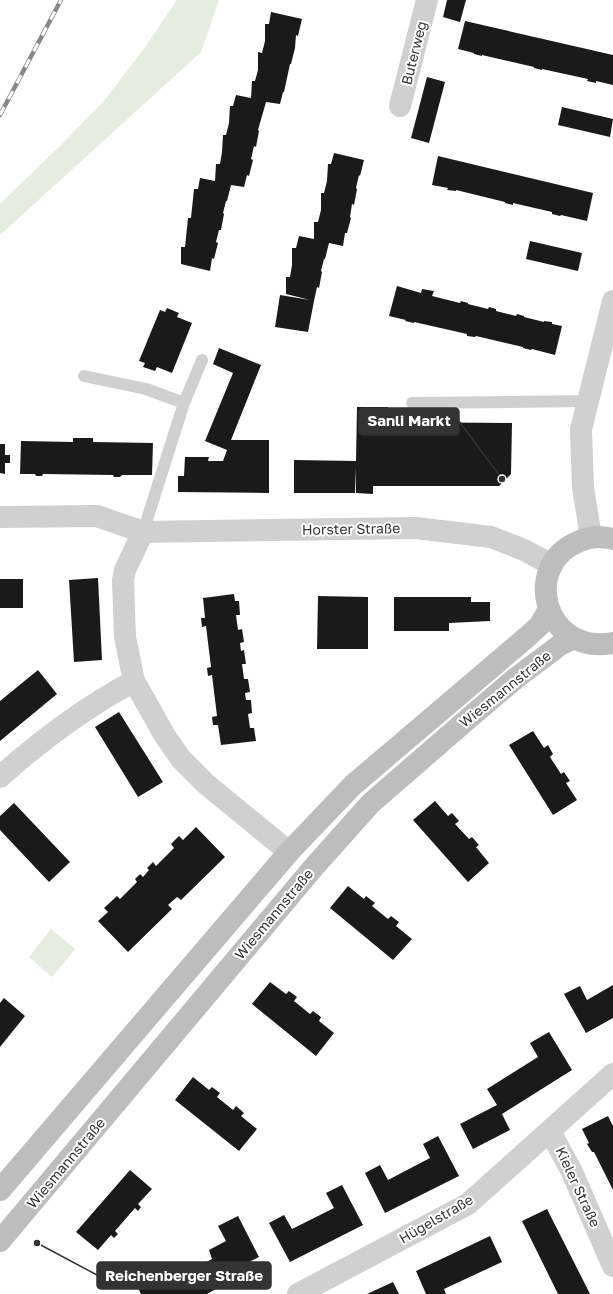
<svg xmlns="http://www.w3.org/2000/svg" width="613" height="1294" font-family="'Golos Text',sans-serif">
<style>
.green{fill:#e6ecdf}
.building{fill:#1a1a1a}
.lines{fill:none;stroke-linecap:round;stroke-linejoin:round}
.service{stroke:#d0d0d0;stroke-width:12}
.minor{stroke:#d0d0d0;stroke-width:22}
.secondary{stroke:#bdbdbd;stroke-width:22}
.rail-casing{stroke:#888;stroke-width:4.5}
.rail{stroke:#fff;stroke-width:3;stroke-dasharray:9;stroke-linecap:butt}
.labels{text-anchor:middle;stroke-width:4;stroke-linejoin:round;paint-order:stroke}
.street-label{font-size:14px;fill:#333;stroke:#fff}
.leader{fill:none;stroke:#333;stroke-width:1.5}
.callout-dot{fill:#333;stroke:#fff;stroke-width:1.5}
.callout{fill:#333;stroke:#333;stroke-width:1.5}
.callout-label{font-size:15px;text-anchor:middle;font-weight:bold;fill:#fff}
</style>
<rect width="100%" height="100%" fill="#fff"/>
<!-- green -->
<path class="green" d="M 177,0 L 219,0 L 201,52 L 0,235 L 0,204 L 62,144 L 104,101 L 146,46 Z
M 51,929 L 75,949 L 52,977 L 29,957 Z"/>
<!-- building -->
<path class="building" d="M 447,0 L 466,0 L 460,22 L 443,17 Z
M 271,12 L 302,19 L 298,36 L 296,35 L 295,48 L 291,64 L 290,64 L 284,92 L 283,92 L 280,104 L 266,102 L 258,130 L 259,131 L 256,147 L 254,146 L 251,159 L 253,160 L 249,176 L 247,175 L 244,187 L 231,185 L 227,201 L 226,201 L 223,213 L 224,214 L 221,230 L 219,230 L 216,242 L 218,243 L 214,259 L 212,258 L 210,271 L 181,264 L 181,247 L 185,247 L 188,218 L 191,218 L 194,189 L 198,189 L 200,178 L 215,181 L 216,164 L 220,164 L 222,152 L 223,135 L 226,135 L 229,123 L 230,106 L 233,106 L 236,95 L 251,98 L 252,81 L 255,81 L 258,70 L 258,52 L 262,53 L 265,41 L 265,24 L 269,24 Z
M 465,21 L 613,55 L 613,85 L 596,81 L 596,83 L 587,81 L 588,79 L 542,69 L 542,70 L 534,68 L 534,67 L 482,55 L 482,56 L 474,54 L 474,53 L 458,49 Z
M 427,77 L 445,82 L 429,143 L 411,138 Z
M 562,107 L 613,119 L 610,137 L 558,125 Z
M 334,153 L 364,160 L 360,176 L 359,175 L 356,188 L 357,189 L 354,205 L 352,204 L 350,217 L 351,218 L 347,233 L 345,233 L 343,246 L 329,243 L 325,259 L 324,259 L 321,271 L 322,272 L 319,288 L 317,287 L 314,301 L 308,332 L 275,327 L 280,295 L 310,300 L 286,294 L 286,277 L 290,277 L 292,265 L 292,248 L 296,248 L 299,236 L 314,239 L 314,222 L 318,222 L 321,210 L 321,193 L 324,193 L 327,181 L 328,164 L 331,164 Z
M 438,156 L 593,193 L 587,221 L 561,215 L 560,216 L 552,214 L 552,212 L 513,203 L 513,205 L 505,203 L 505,202 L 456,190 L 456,191 L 447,190 L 448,188 L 432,185 Z
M 530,241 L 582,253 L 578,271 L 526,259 Z
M 397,286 L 421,293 L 422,289 L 434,291 L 432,296 L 460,303 L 461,301 L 468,303 L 468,304 L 488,309 L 489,307 L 496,309 L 496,311 L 516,316 L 517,314 L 524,316 L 524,317 L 544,322 L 544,321 L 552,322 L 552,324 L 562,326 L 555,355 L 532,349 L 531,350 L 523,348 L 523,347 L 476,336 L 475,337 L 467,336 L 467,334 L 414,322 L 414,323 L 405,321 L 406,320 L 389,316 Z
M 167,308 L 179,313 L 177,317 L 192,323 L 172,373 L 157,367 L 155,371 L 143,367 L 145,363 L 139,361 L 160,310 L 165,312 Z
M 219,348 L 261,365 L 231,440 L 269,440 L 269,493 L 178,492 L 178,476 L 184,476 L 185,457 L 209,457 L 208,461 L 223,461 L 227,450 L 205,441 L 233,373 L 213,364 Z
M 357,407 L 388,407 L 388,422 L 512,423 L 511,474 L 499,486 L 373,486 L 373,494 L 356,493 L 356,467 L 355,493 L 294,493 L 294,460 L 356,461 Z
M 73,438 L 93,438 L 93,442 L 153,443 L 152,475 L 122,475 L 120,477 L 114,477 L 113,475 L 43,474 L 42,476 L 36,476 L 35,474 L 20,474 L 21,441 L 73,442 Z
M 0,444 L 5,444 L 5,455 L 10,455 L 10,463 L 5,463 L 5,474 L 0,473 Z
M 98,578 L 102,660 L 74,662 L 69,580 Z
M 0,579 L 23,579 L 23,608 L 0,608 Z
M 234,594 L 235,601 L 239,601 L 240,615 L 236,615 L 238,630 L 242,629 L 244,642 L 240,643 L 241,651 L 244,650 L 246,664 L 242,664 L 244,679 L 248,679 L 250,692 L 245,693 L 246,700 L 251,700 L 252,713 L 248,714 L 250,728 L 254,728 L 256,741 L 221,745 L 218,725 L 213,725 L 212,717 L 217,716 L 212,675 L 208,676 L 207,668 L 211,667 L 206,626 L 202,627 L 201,618 L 205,618 L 203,598 Z
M 318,596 L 368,597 L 368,649 L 317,649 Z
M 394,597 L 471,597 L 471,602 L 490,602 L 490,621 L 449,623 L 449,631 L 394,631 Z
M 38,670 L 57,694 L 0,741 L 0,701 Z
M 119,712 L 163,782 L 138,797 L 95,727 Z
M 533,731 L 544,748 L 548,745 L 553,754 L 550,757 L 561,774 L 564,772 L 570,781 L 566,783 L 577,800 L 553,815 L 509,745 Z
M 435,801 L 448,816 L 452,813 L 459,821 L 455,824 L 469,839 L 472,837 L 479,845 L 476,847 L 489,863 L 468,882 L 413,820 Z
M 14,803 L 70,862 L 49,882 L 0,830 L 0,816 Z
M 196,827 L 225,857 L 181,900 L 177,897 L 168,905 L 172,909 L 128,952 L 98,921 L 108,912 L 104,908 L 117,896 L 120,899 L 137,882 L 135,879 L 140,874 L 143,877 L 149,870 L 147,868 L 153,862 L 156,866 L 174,848 L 171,844 L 179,836 L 183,840 Z
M 348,886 L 364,899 L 366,896 L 375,903 L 372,906 L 388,919 L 391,916 L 399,922 L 396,926 L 412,939 L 393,960 L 330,908 Z
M 270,982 L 286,994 L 289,991 L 297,997 L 294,1001 L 310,1014 L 313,1011 L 321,1017 L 319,1021 L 334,1033 L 316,1056 L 252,1004 Z
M 613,985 L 613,1018 L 586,1033 L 564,994 L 580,986 L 587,1000 Z
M 4,998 L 25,1016 L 0,1047 L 0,1003 Z
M 549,1032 L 572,1070 L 502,1114 L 510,1130 L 473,1149 L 460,1124 L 497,1105 L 487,1089 L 538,1057 L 530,1043 Z
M 193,1077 L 209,1090 L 212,1087 L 220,1093 L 217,1097 L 233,1110 L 236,1106 L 244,1113 L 241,1116 L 257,1129 L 239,1151 L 175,1100 Z
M 608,1116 L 613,1126 L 613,1190 L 594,1152 L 592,1152 L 587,1144 L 589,1143 L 582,1129 Z
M 438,1136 L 459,1176 L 385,1213 L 365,1173 L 380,1165 L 388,1180 L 430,1158 L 423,1144 Z
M 130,1170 L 152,1189 L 138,1204 L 141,1207 L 138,1211 L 135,1208 L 115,1231 L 118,1234 L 114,1238 L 111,1235 L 98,1250 L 76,1232 Z
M 342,1185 L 363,1225 L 290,1262 L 269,1223 L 284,1215 L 292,1229 L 334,1208 L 326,1193 Z
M 547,1209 L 584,1282 L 590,1294 L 558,1294 L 522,1221 Z
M 238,1216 L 259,1257 L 221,1276 L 225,1284 L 207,1294 L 141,1294 L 134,1280 L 153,1270 L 161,1286 L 212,1259 L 209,1250 L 226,1241 L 218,1226 Z
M 490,1236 L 502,1262 L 444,1289 L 446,1294 L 426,1294 L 416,1271 Z
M 393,1282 L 399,1294 L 367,1294 Z"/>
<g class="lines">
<!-- service -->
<path class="service" d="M 84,376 L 146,389 L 184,403
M 412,403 L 587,401
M 143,532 L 184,403 L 202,360"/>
<!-- minor -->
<path class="minor" d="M 400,106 L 427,0
M 0,517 L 97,516 L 143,532 L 416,528 L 491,537 L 524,550 L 552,565
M 143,532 L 125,570 L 123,580 L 125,637 L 134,681 L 165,736 L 181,759 L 206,784 L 289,852
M 591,537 L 583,488 L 581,429 L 613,301
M 0,777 C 41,740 86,707 134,681
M 550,1131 L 572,1172 L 613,1266
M 298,1294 L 468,1204 L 613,1074"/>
<!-- secondary -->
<path class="secondary" d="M 613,539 C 602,536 591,536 580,541 C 520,564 544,656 613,643
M 0,1190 L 289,852 L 353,785 L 527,637 L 540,625 L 549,609
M 0,1241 L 313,868 L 371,803 L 469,718 L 516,678 L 560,645 L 574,638"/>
<!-- rail casing -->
<g class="rail-casing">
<path id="rail" d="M 0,115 L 61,0"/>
</g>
<!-- rail -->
<use href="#rail" class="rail"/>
</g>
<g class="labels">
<!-- street labels -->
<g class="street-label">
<text transform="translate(414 53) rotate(-76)" y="5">Buterweg</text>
<text transform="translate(351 529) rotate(-1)" y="5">Horster Straße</text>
<text transform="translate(505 689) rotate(-39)" y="5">Wiesmannstraße</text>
<text transform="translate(274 914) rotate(-50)" y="5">Wiesmannstraße</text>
<text transform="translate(66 1163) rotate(-50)" y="5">Wiesmannstraße</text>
<text transform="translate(578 1187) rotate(65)" y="5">Kieler Straße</text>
<text transform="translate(436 1219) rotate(-30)" y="5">Hügelstraße</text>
</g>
</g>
<!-- callouts -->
<path class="leader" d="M502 479L459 421M37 1243L97 1275"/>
<g class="callout-dot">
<circle cx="502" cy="479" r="4"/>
<circle cx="37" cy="1243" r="4"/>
</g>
<g class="callout">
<rect x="359" y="408" width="100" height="27" rx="4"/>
<rect x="97" y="1262" width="174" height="27" rx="4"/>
</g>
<g class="callout-label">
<text x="409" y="426">Sanli Markt</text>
<text x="184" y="1281">Reichenberger Straße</text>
</g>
</svg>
